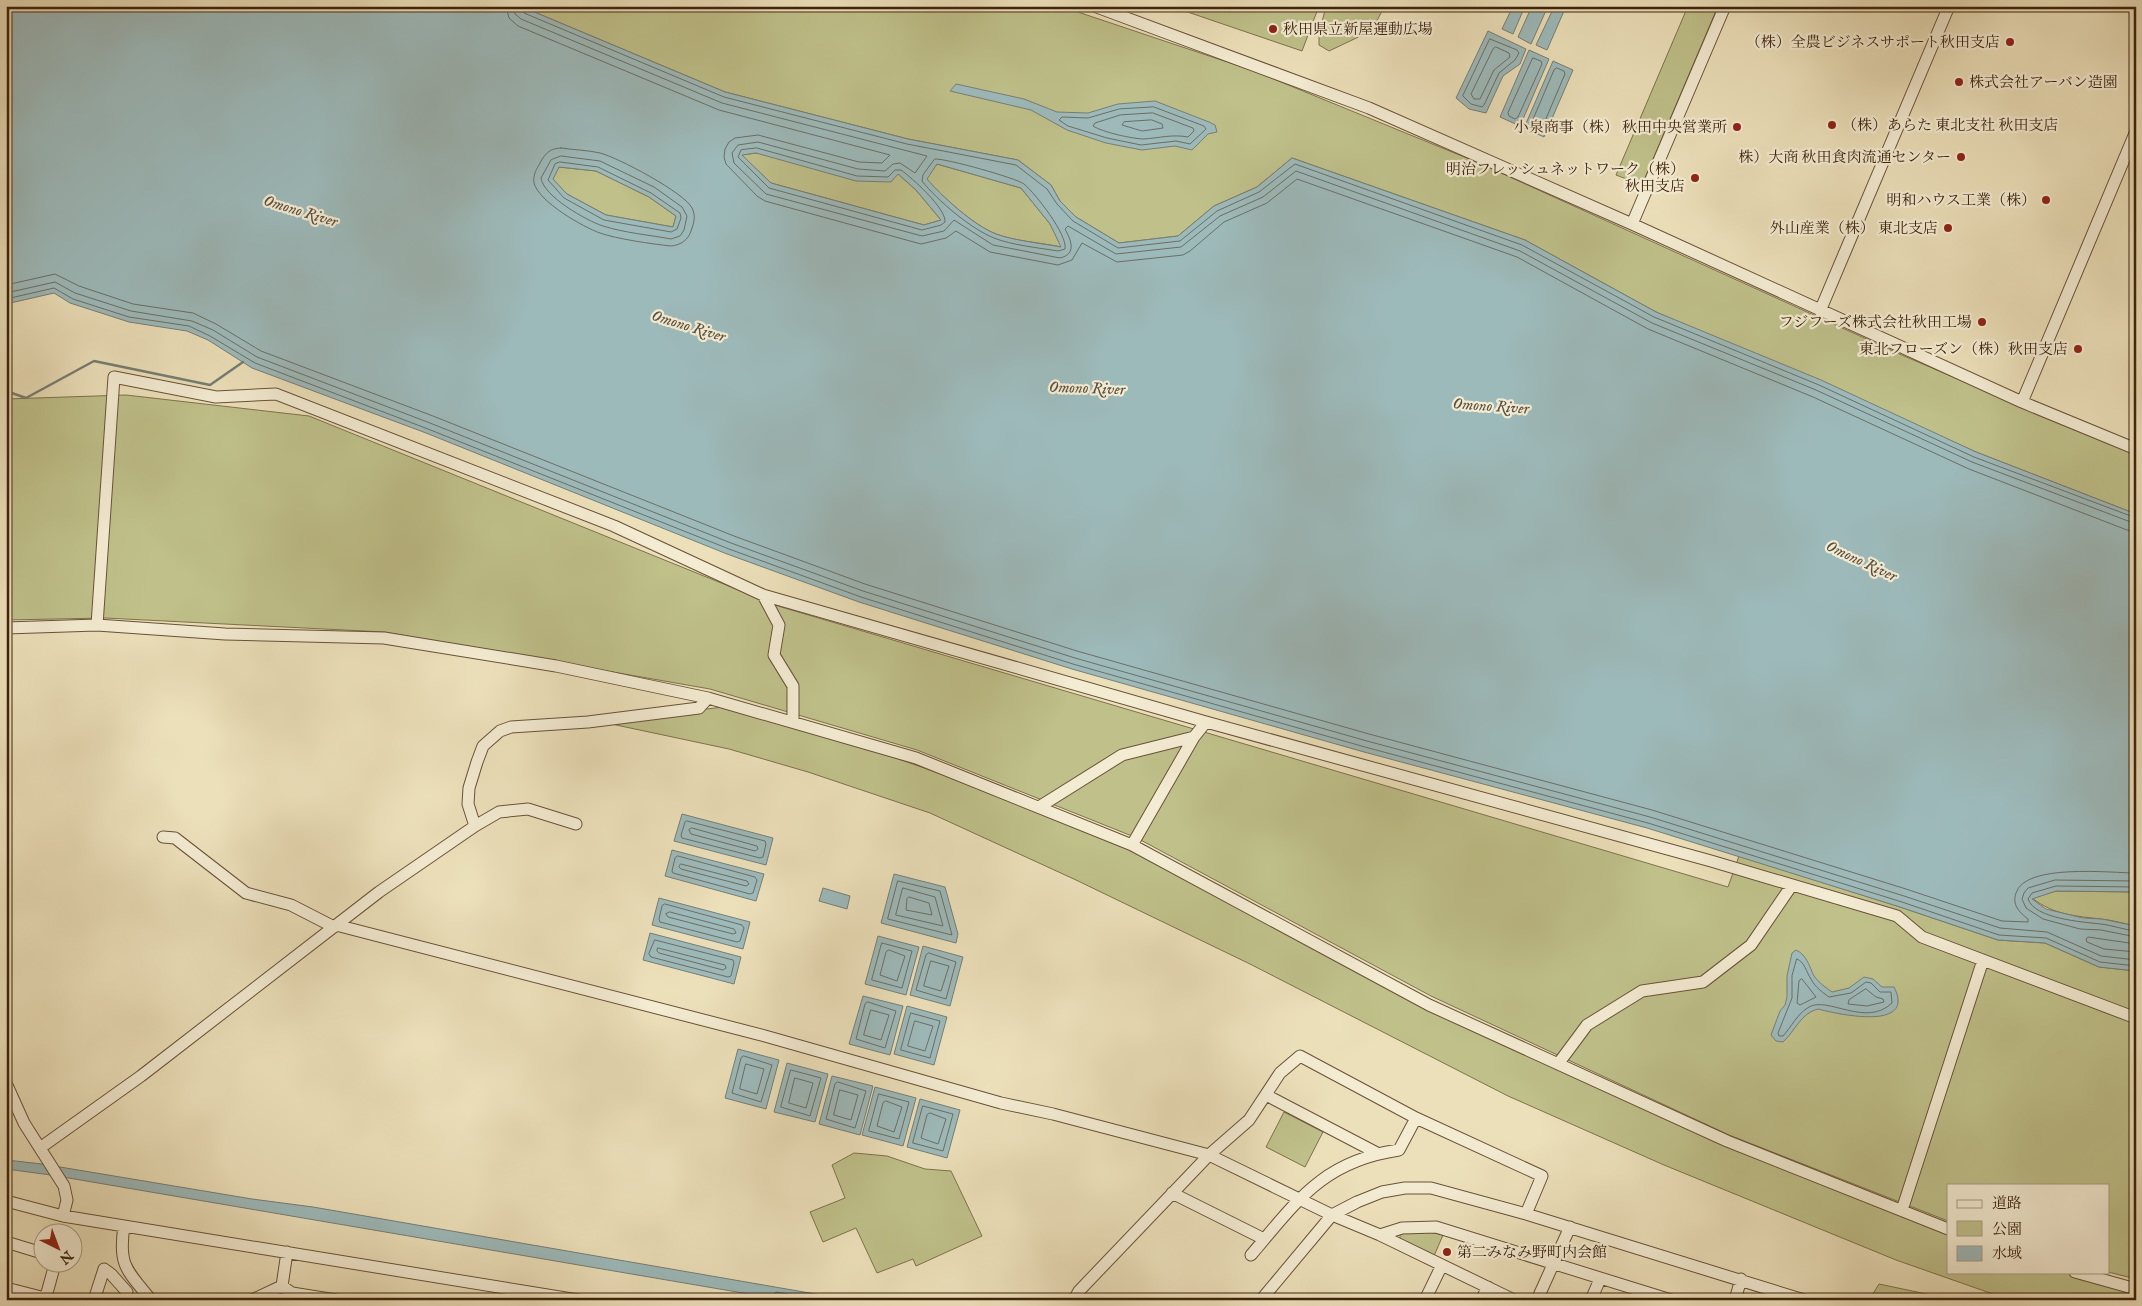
<svg xmlns="http://www.w3.org/2000/svg" width="2142" height="1306" font-family="'IM FELL English','Noto Serif JP',serif">
<style>
.green{fill:#bfc08a;stroke:#7e724b}
.water{fill:#9dbabb;stroke:#777e75;fill-rule:evenodd}
.lines{fill:none;stroke-linecap:round;stroke-linejoin:round}
.shore{stroke:#6d6e64;stroke-width:1}
.stream{stroke:#777e75;stroke-width:2.5}
.minor-casing{stroke:#695238;stroke-width:13}
.minor{stroke:#f3ebd2;stroke-width:11}
.poi-dot{fill:#8f2418;stroke:#f3ebd2;stroke-width:2}
.labels{text-anchor:middle;stroke-width:4.5;stroke-linejoin:round;paint-order:stroke}
.poi-label{font-size:15px;fill:#3d230c;stroke:#f3ebd2;text-anchor:end}
.water-label{font-size:16px;font-style:italic;fill:#5a5041;stroke:#f3ebd2}
</style>
<rect width="100%" height="100%" fill="#ece0ba"/>
<filter id="stains"><feTurbulence type="fractalNoise" baseFrequency=".004" numOctaves="4"/><feColorMatrix values="0 0 0 0 .2 0 0 0 0 .09 0 0 0 0 .02 0 0 0 .5 -.17"/></filter>
<radialGradient id="worn" r=".72"><stop offset=".6" stop-color="#630" stop-opacity="0"/><stop offset="1" stop-color="#630" stop-opacity=".3"/></radialGradient>
<!-- green -->
<path class="green" d="M 520,6 L 1060,6 L 1254,71 L 1479,163 L 1904,356 L 2136,455 L 2136,514 L 1976,452 L 1656,312 L 1525,240 L 1292,158 L 1257,187 L 1214,206 L 1178,236 L 1119,243 L 1076,217 L 1060,201 L 1051,185 L 1018,160 L 908,139 L 725,92 Z
M 1170,6 L 1319,6 L 1302,51 Z
M 1326,6 L 1385,6 L 1371,31 L 1329,51 L 1319,45 L 1319,34 Z
M 1688,6 L 1718,6 L 1642,185 L 1616,175 Z
M 756,153 L 898,174 L 916,190 L 941,220 L 924,225 L 771,183 L 741,155 Z
M 937,164 L 1021,188 L 1050,224 L 1062,247 C 1042,243 1014,241 996,234 C 973,225 943,197 926,179 Z
M 559,167 L 596,171 L 649,197 L 676,216 L 673,227 L 606,215 L 567,194 L 552,179 Z
M 126,395 L 309,416 L 778,606 L 1728,887 L 1739,856 L 1900,907 L 1998,940 L 2045,943 L 2099,967 L 2136,971 L 2136,1279 L 2108,1272 L 2108,1185 L 1948,1185 L 1948,1221 L 1729,1135 L 1431,996 L 1137,838 L 917,750 L 710,689 L 384,632 L 105,618 L 6,620 L 6,399 Z
M 723,707 L 890,756 L 1006,797 L 1131,847 L 1428,1008 L 1948,1232 L 1948,1272 L 2063,1272 L 2136,1291 L 2136,1300 L 2010,1300 L 1896,1260 L 1664,1165 L 1508,1096 L 1250,964 L 1076,880 L 930,813 L 808,772 L 729,749 L 602,722 Z
M 2056,891 L 2136,892 L 2136,926 C 2124,924 2113,920 2101,919 C 2075,916 2054,915 2032,898 Z
M 1284,1112 L 1323,1132 L 1305,1167 L 1266,1147 Z
M 854,1153 L 887,1156 L 925,1169 L 951,1171 L 982,1236 L 916,1266 L 913,1259 L 877,1273 L 856,1228 L 823,1242 L 810,1212 L 845,1198 L 832,1165 Z
M 1430,1232 L 1443,1235 L 1434,1256 L 1400,1241 L 1400,1233 Z
M 1879,1284 L 1955,1300 L 1869,1300 Z"/>
<!-- water -->
<path class="water" d="M 6,6 L 520,6 L 725,92 L 908,139 L 1018,160 L 1051,185 L 1060,201 L 1076,217 L 1119,243 L 1178,236 L 1214,206 L 1257,187 L 1292,158 L 1525,240 L 1656,312 L 1821,380 L 1976,452 L 2136,514 L 2136,892 L 2056,891 L 2032,899 L 2046,909 L 2083,918 L 2102,919 L 2136,926 L 2136,971 L 2099,967 L 2045,943 L 1998,940 L 1900,907 L 1647,828 L 1364,752 L 1072,669 L 859,602 L 727,554 L 426,433 L 252,368 L 208,340 L 187,331 L 129,322 L 70,303 L 54,293 L 6,304 ZM 756,153 L 856,181 L 891,182 L 898,174 L 916,190 L 941,220 L 924,225 L 771,183 L 742,155 ZM 937,164 L 1021,188 L 1050,224 L 1061,247 C 1045,244 1011,240 996,234 C 973,225 943,197 927,179 ZM 559,167 L 596,171 L 649,197 L 676,216 L 673,227 L 606,215 L 567,194 L 553,179 Z
M 1513,6 L 1525,6 L 1513,34 L 1502,29 Z
M 1532,6 L 1548,6 L 1531,44 L 1518,37 Z
M 1554,7 L 1564,11 L 1547,50 L 1536,45 Z
M 1488,31 L 1526,49 L 1520,64 L 1503,76 L 1486,113 L 1469,109 L 1456,98 Z
M 1529,50 L 1549,59 L 1520,126 L 1500,117 Z
M 1553,61 L 1573,70 L 1544,137 L 1524,128 Z
M 956,84 L 1024,99 L 1057,112 L 1088,113 L 1118,104 L 1155,101 L 1209,122 L 1215,125 L 1217,132 L 1208,134 L 1192,150 L 1175,146 L 1142,150 L 1106,143 L 1067,130 L 1031,110 L 950,91 Z
M 682,814 L 773,838 L 766,865 L 674,841 Z
M 672,850 L 764,874 L 756,901 L 665,876 Z
M 894,874 L 945,887 L 958,934 L 956,943 L 881,923 Z
M 823,888 L 850,896 L 847,909 L 819,901 Z
M 659,898 L 750,922 L 743,949 L 652,925 Z
M 650,933 L 741,957 L 734,984 L 643,960 Z
M 878,936 L 919,947 L 906,995 L 865,984 Z
M 923,946 L 963,957 L 950,1006 L 910,995 Z
M 1796,950 C 1807,955 1809,966 1814,976 C 1819,983 1825,987 1832,992 L 1849,988 L 1864,977 L 1873,979 L 1882,987 L 1894,987 C 1917,1032 1837,1014 1818,1009 C 1801,1013 1795,1031 1783,1042 L 1776,1041 L 1771,1035 L 1780,1011 L 1785,1005 L 1787,997 L 1787,976 L 1792,953 Z
M 863,996 L 903,1006 L 890,1055 L 849,1044 Z
M 907,1006 L 947,1017 L 934,1065 L 894,1054 Z
M 738,1049 L 779,1060 L 766,1109 L 725,1098 Z
M 787,1063 L 828,1074 L 815,1122 L 774,1112 Z
M 832,1076 L 873,1086 L 860,1135 L 819,1124 Z
M 875,1087 L 916,1098 L 903,1146 L 862,1135 Z
M 920,1099 L 960,1110 L 947,1158 L 907,1147 Z
M 6,1160 L 42,1164 L 252,1199 L 313,1207 L 850,1300 L 784,1300 L 51,1175 L 6,1169 Z"/>
<g class="lines">
<!-- shore -->
<path class="shore" d="M 506,6 L 509,18 L 518,26 L 719,110 L 890,155 L 882,163 L 859,162 L 758,135 L 735,138 L 729,142 L 725,149 L 724,157 L 726,164 L 757,196 L 765,201 L 921,244 L 946,238 L 956,231 L 990,252 L 1058,265 L 1072,260 L 1082,243 L 1117,262 L 1183,255 L 1190,251 L 1224,222 L 1267,203 L 1297,179 L 1517,257 L 1648,329 L 1813,397 L 1969,469 L 2127,530 L 2136,532
M 514,6 L 515,14 L 521,19 L 722,103 L 927,156 L 915,173 L 900,163 L 893,164 L 885,171 L 858,169 L 758,142 L 738,145 L 732,153 L 734,163 L 766,194 L 922,236 L 944,231 L 954,220 L 993,245 L 1060,258 C 1077,254 1071,240 1065,229 L 1068,226 L 1116,254 L 1181,247 L 1220,216 L 1263,197 L 1296,171 L 1520,251 L 1652,323 L 1816,390 L 1972,462 L 2136,524
M 520,6 L 524,13 L 724,97 L 907,144 L 1016,165 L 1047,189 L 1057,204 L 1073,221 L 1118,248 L 1180,241 L 1217,211 L 1259,192 L 1295,164 L 1522,245 L 1654,317 L 1819,385 L 1974,457 L 2136,518
M 1490,39 L 1517,50 L 1519,53 L 1515,60 L 1499,73 L 1484,105 L 1482,107 L 1471,104 L 1463,96 Z
M 1496,47 L 1509,53 L 1510,57 L 1494,70 L 1480,99 L 1474,99 L 1471,94 L 1493,49 Z
M 1533,58 L 1541,61 L 1542,64 L 1518,117 L 1515,119 L 1509,116 L 1508,113 Z
M 1557,68 L 1564,71 L 1565,74 L 1542,128 L 1539,129 L 1532,126 L 1531,124 L 1554,70 Z
M 1154,107 L 1204,126 L 1206,129 L 1190,144 L 1176,141 L 1141,145 L 1107,138 L 1068,126 L 1059,120 L 1062,117 L 1088,118 L 1119,109 Z
M 1153,113 L 1193,128 L 1194,131 L 1188,137 C 1172,134 1159,138 1144,139 C 1133,139 1102,132 1093,126 L 1095,123 L 1120,115 Z
M 1152,120 L 1162,124 L 1163,128 L 1142,131 L 1122,125 L 1124,122 Z
M 561,148 C 574,150 587,150 600,153 C 617,157 685,193 692,208 C 696,216 694,223 691,231 C 688,240 681,245 671,246 C 652,244 617,239 600,233 C 583,227 539,202 534,183 C 533,177 535,171 539,165 C 544,155 549,148 561,148 Z
M 757,148 L 857,176 L 888,177 L 895,170 L 901,170 C 912,178 946,208 945,222 L 941,225 L 922,230 L 769,188 L 738,157 L 741,150 Z
M 561,156 L 600,161 L 654,187 L 682,207 L 687,216 L 684,230 L 680,236 L 671,239 C 650,235 625,233 603,226 C 587,221 543,196 541,178 L 551,160 Z
M 935,159 C 945,158 1016,178 1024,184 C 1035,193 1068,235 1065,249 L 1058,251 C 1040,248 1011,245 994,238 C 971,229 937,200 922,181 L 923,175 Z
M 560,162 L 598,167 L 651,193 L 680,213 L 681,218 L 677,229 L 671,232 L 604,220 L 564,198 L 548,180 L 555,164 Z
M 6,285 L 55,274 L 79,286 L 133,304 L 193,313 L 216,324 L 261,351 L 433,416 L 734,536 L 865,584 L 1077,651 L 1369,734 L 1652,810 L 1906,889 L 2002,921 L 2028,922 L 2028,919 C 2019,912 2012,905 2016,893 C 2025,863 2111,873 2136,873
M 6,293 L 55,282 L 75,293 L 131,311 L 192,321 L 213,330 L 257,357 L 430,423 L 731,543 L 863,591 L 1075,658 L 1367,741 L 1650,817 L 1904,896 L 2000,928 L 2047,932 L 2101,956 L 2136,960
M 6,299 L 54,288 L 73,299 L 129,317 L 189,326 L 210,336 L 255,363 L 428,429 L 729,549 L 861,597 L 1073,664 L 1365,747 L 1648,823 L 1902,902 L 1999,935 L 2046,938 L 2100,962 L 2136,966
M 687,821 L 765,841 L 766,844 L 763,857 L 760,858 L 682,838 L 681,835 L 685,822 Z
M 692,828 L 757,846 L 758,849 L 755,851 L 691,834 L 689,830 Z
M 678,856 L 755,877 L 757,880 L 753,893 L 750,894 L 673,873 L 672,871 L 675,858 Z
M 681,864 L 747,881 L 749,884 L 746,886 L 681,869 L 679,867 Z
M 898,881 L 940,891 L 952,935 L 888,919 Z
M 2136,881 L 2055,880 L 2028,888 L 2024,893 L 2022,899 L 2026,908 L 2043,919 L 2080,929 L 2101,930 L 2136,937
M 2136,887 L 2056,886 L 2032,893 L 2028,899 C 2035,919 2083,922 2101,924 C 2112,925 2124,930 2136,931
M 903,888 L 935,897 L 943,926 L 896,915 Z
M 909,897 L 929,903 L 932,915 L 906,910 L 907,899 Z
M 665,904 L 742,925 L 744,928 L 740,941 L 737,942 L 660,922 L 659,919 L 662,906 Z
M 670,912 L 734,929 L 736,933 L 733,934 L 668,917 L 666,914 Z
M 655,940 L 733,960 L 734,963 L 731,976 L 728,977 L 651,957 L 649,954 Z
M 882,943 L 912,951 L 902,988 L 872,980 Z
M 2136,944 L 2088,937 L 2086,939 L 2087,942 L 2104,949 L 2136,952
M 658,948 L 725,965 L 726,968 L 723,970 L 659,953 L 657,951 Z
M 889,950 L 905,956 L 897,981 L 880,975 L 886,952 Z
M 929,953 L 956,962 L 946,999 L 916,990 L 926,955 Z
M 1797,959 C 1805,962 1806,972 1811,979 C 1815,987 1822,992 1829,997 L 1851,993 L 1866,982 L 1871,983 L 1880,992 L 1891,992 L 1892,1003 C 1866,1028 1828,996 1809,1007 C 1797,1014 1792,1026 1783,1036 L 1779,1036 L 1778,1033 L 1792,998 L 1792,976 Z
M 931,961 L 949,966 L 941,991 L 924,986 Z
M 1802,979 L 1816,997 L 1800,1005 L 1797,1003 L 1799,981 Z
M 1866,989 L 1876,997 L 1883,999 L 1884,1002 L 1867,1006 L 1848,1004 L 1849,1000 Z
M 868,1002 L 896,1011 L 885,1048 L 856,1039 L 865,1004 Z
M 871,1010 L 889,1015 L 881,1040 L 864,1035 Z
M 911,1013 L 940,1021 L 930,1058 L 901,1050 Z
M 915,1021 L 933,1026 L 925,1051 L 908,1046 Z
M 744,1056 L 772,1065 L 761,1102 L 732,1093 L 741,1058 Z
M 746,1064 L 764,1069 L 757,1094 L 740,1089 Z
M 791,1070 L 821,1078 L 810,1116 L 781,1107 Z
M 795,1078 L 813,1083 L 806,1108 L 789,1103 Z
M 838,1082 L 866,1091 L 855,1128 L 826,1119 L 835,1084 Z
M 840,1090 L 858,1095 L 851,1120 L 834,1115 Z
M 879,1094 L 909,1102 L 899,1139 L 869,1131 Z
M 886,1101 L 902,1107 L 894,1132 L 877,1126 L 883,1103 Z
M 923,1106 L 953,1114 L 943,1151 L 913,1143 Z
M 930,1113 L 946,1119 L 938,1144 L 921,1138 L 927,1115 Z
M 775,1300 L 774,1294 L 776,1292 L 821,1300"/>
<!-- stream -->
<path class="stream" d="M 6,391 L 26,398 L 94,361 L 210,385 L 243,362"/>
<!-- minor casing -->
<g class="minor-casing">
<path id="minor" d="M 1094,6 L 1369,108 L 1632,224 L 2022,402 L 2136,449
M 1632,224 L 1725,6
M 1820,311 L 1949,6
M 2022,402 L 2136,131
M 763,595 L 779,625 L 774,655 L 793,686 L 793,722
M 97,625 L 114,377 L 216,397 L 276,394 L 614,526 L 763,595 L 1206,722 L 1711,861 L 1897,916 L 1922,937 L 2136,1018
M 6,628 L 97,625 L 225,634 L 384,638 L 556,666 L 708,698 L 916,758 L 1132,845 L 1429,1005 L 1727,1141 L 1948,1229
M 1039,807 L 1122,755 L 1194,737 L 1206,722
M 475,826 L 468,804 L 469,788 L 477,762 L 483,746 L 500,731 L 511,727 L 588,722 L 699,708 L 708,698
M 163,837 L 175,838 L 246,893 L 291,905 L 334,927
M 1132,845 L 1194,737
M 336,925 L 765,1036 L 1001,1103 L 1053,1114 L 1209,1155 L 1332,1215 L 1380,1235 L 1514,1300
M 1558,1064 L 1587,1025 L 1642,991 L 1703,982 L 1751,945 L 1792,885
M 6,1083 L 24,1123 L 64,1186 L 67,1200 L 63,1216
M 1266,1095 L 1377,1153
M 40,1148 L 141,1076 L 379,892 L 475,826 L 499,812 L 528,809 L 576,824
M 1172,1193 L 1264,1239
M 6,1201 L 63,1216 L 578,1300
M 1902,1210 L 1983,960
M 124,1226 C 118,1266 127,1270 151,1300
M 1380,1235 L 1402,1228 L 1436,1227 L 1671,1300
M 6,1242 L 42,1253
M 1251,1255 C 1297,1201 1323,1161 1399,1150 L 1416,1118
M 2075,1272 L 2136,1289
M 282,1286 L 292,1293 L 336,1300
M 6,1288 L 45,1298
M 45,1300 L 55,1264
M 94,1300 L 104,1269 L 111,1274 L 127,1292 L 125,1300
M 252,1300 L 282,1286 L 287,1252
M 1074,1300 L 1079,1291 L 1209,1155 L 1249,1120 L 1280,1073 L 1300,1056 L 1416,1118 L 1542,1176 L 1526,1214
M 1261,1300 L 1332,1215 L 1357,1202 L 1382,1192 L 1405,1188 L 1431,1188 L 1526,1214 L 1804,1300
M 1425,1300 L 1442,1265
M 1481,1300 L 1488,1287
M 1537,1300 L 1570,1227
M 1591,1300 L 1600,1279
M 1735,1300 L 1741,1279"/>
</g>
<!-- minor -->
<use href="#minor" class="minor"/>
</g>
<!-- markers -->
<g class="poi-dot">
<circle cx="1273" cy="29" r="5"/>
<circle cx="2010" cy="42" r="5"/>
<circle cx="1959" cy="82" r="5"/>
<circle cx="1832" cy="125" r="5"/>
<circle cx="1737" cy="127" r="5"/>
<circle cx="1961" cy="157" r="5"/>
<circle cx="1695" cy="178" r="5"/>
<circle cx="2046" cy="200" r="5"/>
<circle cx="1948" cy="228" r="5"/>
<circle cx="1982" cy="322" r="5"/>
<circle cx="2078" cy="349" r="5"/>
<circle cx="1447" cy="1252" r="5"/>
</g>
<g class="labels">
<!-- poi labels -->
<g class="poi-label">
<text x="1283" y="34" text-anchor="start">秋田県立新屋運動広場</text>
<text x="2000" y="47">（株）全農ビジネスサポート秋田支店</text>
<text x="1969" y="87" text-anchor="start">株式会社アーバン造園</text>
<text x="1842" y="130" text-anchor="start">（株）あらた 東北支社 秋田支店</text>
<text x="1727" y="132">小泉商事（株） 秋田中央営業所</text>
<text x="1951" y="162">株）大商 秋田食肉流通センター</text>
<text x="1685" y="174">明治フレッシュネットワーク（株）<tspan x="1685" dy="17">秋田支店</tspan></text>
<text x="2036" y="205">明和ハウス工業（株）</text>
<text x="1938" y="233">外山産業（株） 東北支店</text>
<text x="1972" y="327">フジフーズ株式会社秋田工場</text>
<text x="2068" y="354">東北フローズン（株）秋田支店</text>
<text x="1457" y="1257" text-anchor="start">第二みなみ野町内会館</text>
</g>
<!-- water labels -->
<g class="water-label">
<text transform="translate(301 210) rotate(17)" y="6">Omono River</text>
<text transform="translate(689 325) rotate(17)" y="6">Omono River</text>
<text transform="translate(1087 387) rotate(2)" y="6">Omono River</text>
<text transform="translate(1491 405) rotate(4)" y="6">Omono River</text>
<text transform="translate(1862 560) rotate(25)" y="6">Omono River</text>
</g>
</g>
<!-- margin -->
<rect width="2142" height="1306" fill="none" stroke="#ece0ba" stroke-width="25"/>
<rect x="8" y="8" width="2127" height="1291" fill="none" stroke="#3d230c" stroke-width="2.5"/>
<rect x="12" y="12" width="2117" height="1281" fill="none" stroke="#3d230c"/>
<!-- legend -->
<rect x="1947" y="1184" width="162" height="90" fill="#f3ebd2" stroke="#aa9b83"/>
<rect x="1957" y="1200" width="25" height="8" fill="#f3ebd2" stroke="#aa9b83"/>
<text x="1992" y="1208" font-size="15" fill="#3d230c">道路</text>
<rect x="1957" y="1221" width="25" height="15" fill="#bfc08a" stroke="#aa9b83"/>
<text x="1992" y="1234" font-size="15" fill="#3d230c">公園</text>
<rect x="1957" y="1246" width="25" height="15" fill="#9dbabb" stroke="#aa9b83"/>
<text x="1992" y="1258" font-size="15" fill="#3d230c">水域</text>
<!-- north arrow -->
<g transform="translate(58 1248) rotate(138)"><circle r="24" fill="#f3ebd2" stroke="#aa9b83"/>
<path d="M0-4L9 19L0 12L-9 19Z" fill="#8f2418"/>
<text y="-8" font-size="14" font-weight="bold" text-anchor="middle" fill="#3d230c">N</text>
</g>
<rect width="100%" height="100%" filter="url(#stains)"/>
<rect width="100%" height="100%" fill="url(#worn)"/>
</svg>
